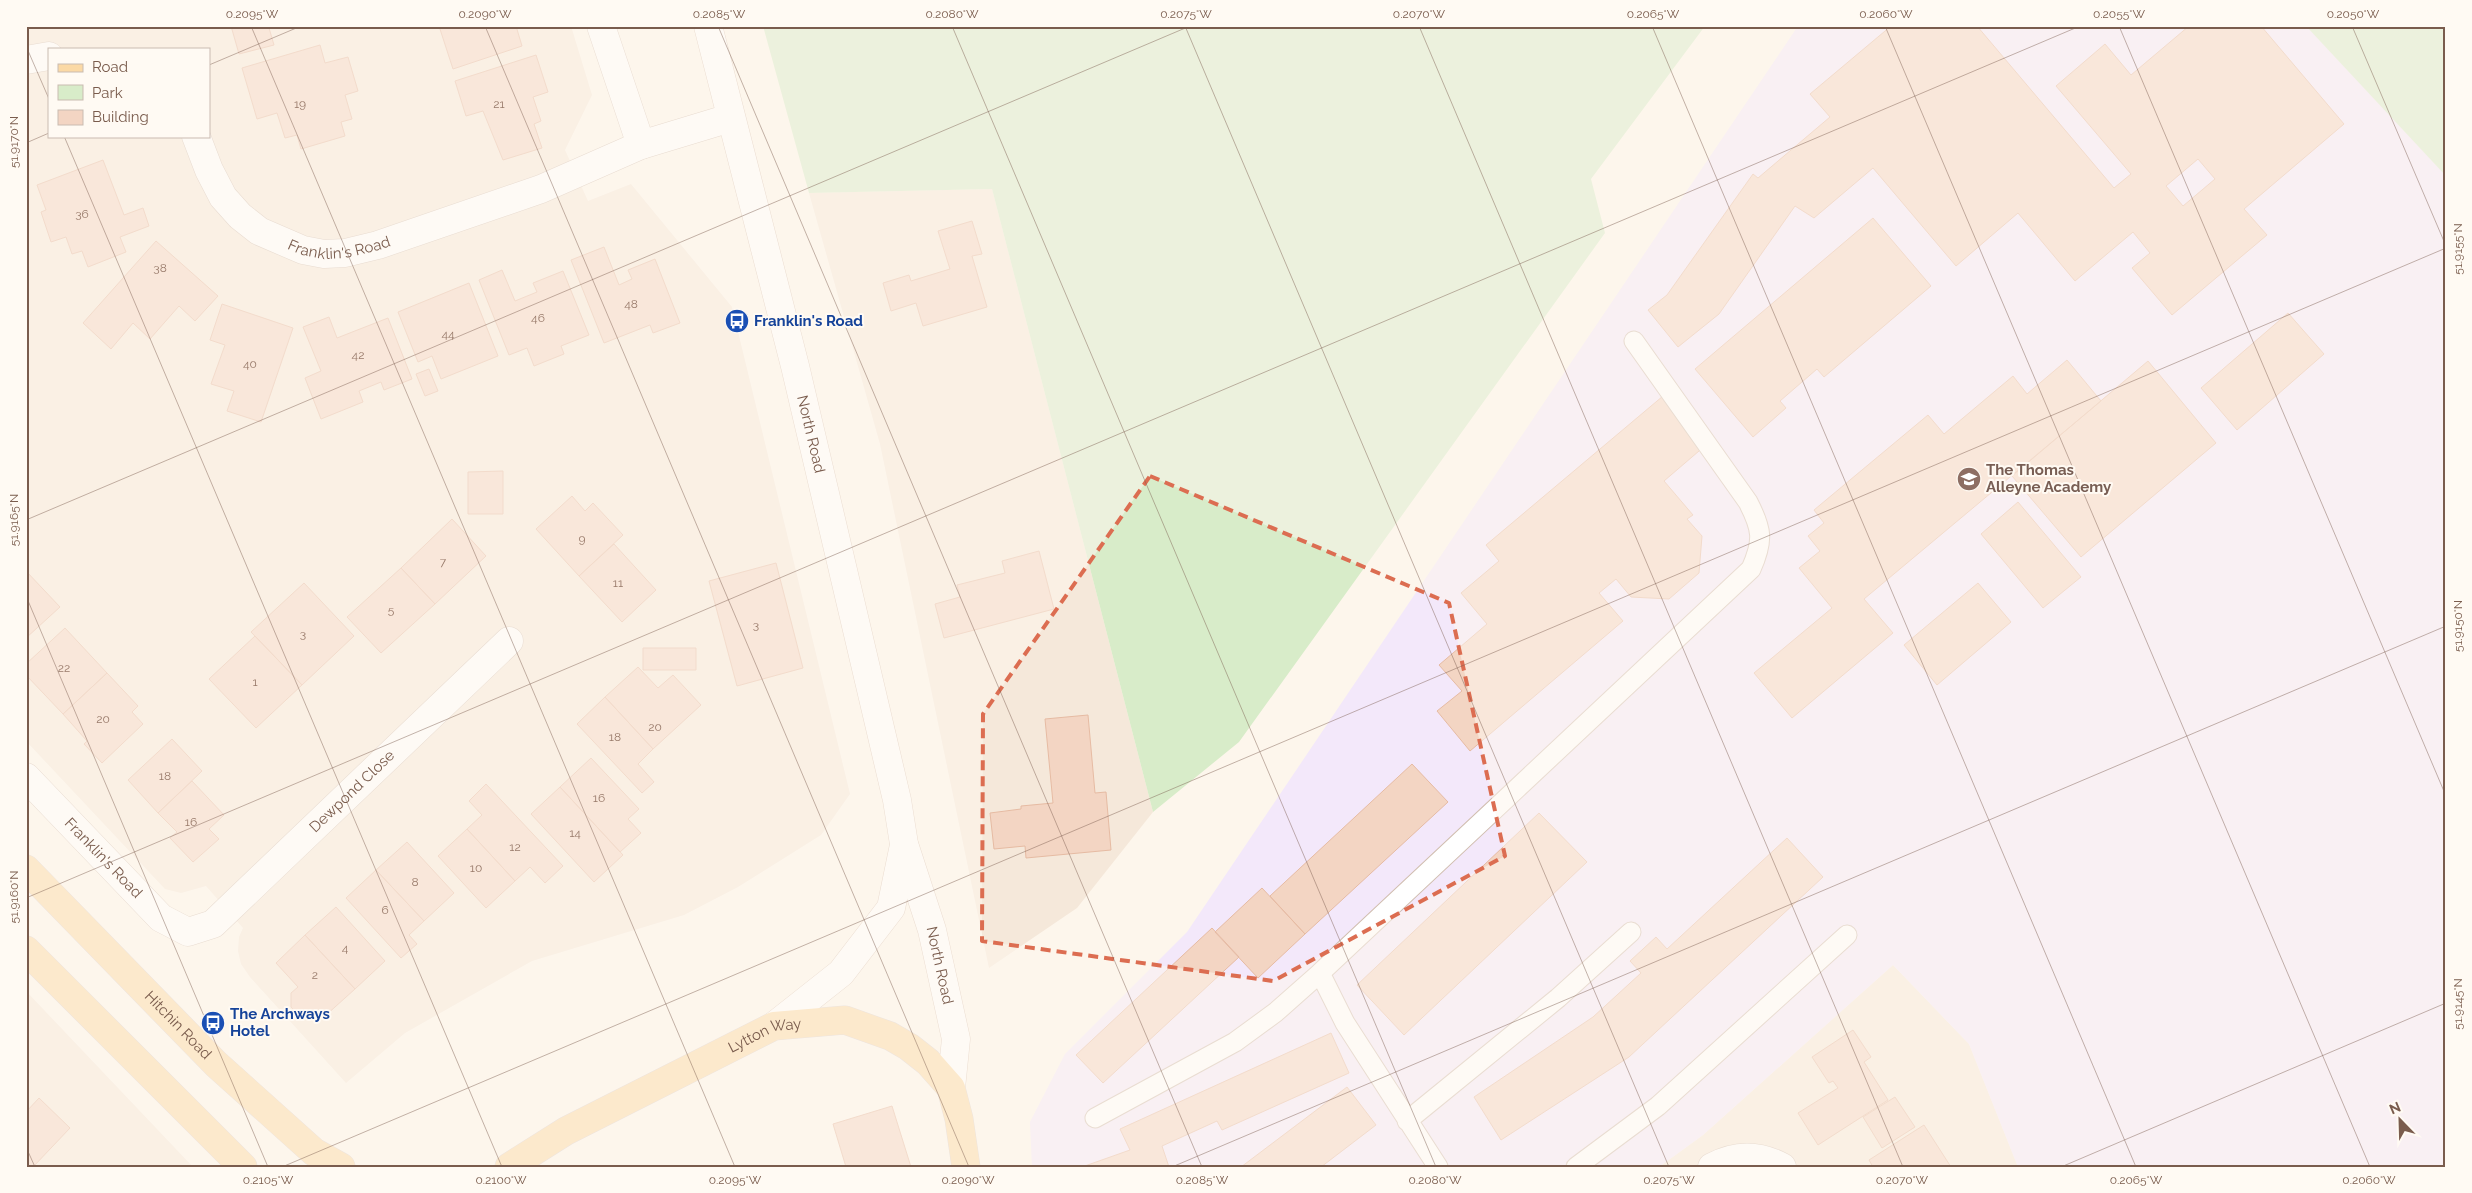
<svg xmlns="http://www.w3.org/2000/svg" width="2472" height="1193" font-family="Raleway,sans-serif">
<style>
.residential{fill:#f5e8da;fill-rule:evenodd}
.education{fill:#f3e8fa}
.green{fill:#d8ecc9}
.building{fill:#f3d5c3;stroke:#e6bba3;fill-rule:evenodd}
.lines{fill:none;stroke-linecap:round;stroke-linejoin:round}
.lane-casing{stroke:#d1beb0;stroke-width:21}
.street-casing{stroke:#d1beb0;stroke-width:29}
.secondary-casing{stroke:#d6c0b0;stroke-width:29}
.primary-casing{stroke:#dad1cd;stroke-width:29}
.lane{stroke:#fff;stroke-width:19}
.street{stroke:#fff;stroke-width:28}
.secondary{stroke:#fff;stroke-width:28}
.primary{stroke:#fbd9a5;stroke-width:28}
.marked{fill:none;stroke:#dc6d51;stroke-width:4;stroke-dasharray:10 6;stroke-linejoin:round}
.ticks{fill:none;stroke:#7a5c4d;stroke-width:1;stroke-opacity:0.45}
.labels{text-anchor:middle;stroke-width:4;stroke-linejoin:round;paint-order:stroke}
.number-label{font-size:12px;fill:#987a6a}
.street-label{font-size:15px;fill:#7a5c4d;stroke:#fffaf3}
.transit-label{font-size:15px;font-weight:bold;fill:#164399;stroke:#fffaf3;text-anchor:start}
.education-label{font-size:15px;font-weight:bold;fill:#785e54;stroke:#fffaf3;text-anchor:start}
.neatline{fill:none;stroke:#7a5c4d;stroke-width:2}
.ticks-label{font-size:12px;text-anchor:middle;fill:#7a5c4d}
</style>
<rect width="100%" height="100%" fill="#fdf6ec"/>
<!-- residential -->
<path class="residential" d="M 26,26 L 571,26 L 592,95 L 565,150 L 588,201 L 631,184 L 732,307 L 850,794 L 821,835 L 738,887 L 684,915 L 532,961 L 405,1033 L 346,1083 L 250,977 L 241,964 L 238,951 L 239,937 L 243,928 L 206,886 L 181,893 L 165,889 L 26,741 ZM 49,49 L 209,49 L 209,136 L 49,136 Z
M 992,189 L 1153,812 L 1077,908 L 989,968 L 880,444 L 809,193 Z
M 1893,965 L 1969,1044 L 2018,1167 L 1659,1167 L 1703,1135 Z
M 26,991 L 193,1167 L 26,1167 Z"/>
<!-- education -->
<path class="education" d="M 1798,26 L 2446,26 L 2446,1167 L 2018,1167 L 1969,1044 L 1893,965 L 1703,1135 L 1659,1167 L 1032,1167 L 1030,1122 L 1065,1054 L 1187,932 Z"/>
<!-- green -->
<path class="green" d="M 763,26 L 1705,26 L 1591,179 L 1605,233 L 1239,742 L 1153,812 L 992,189 L 809,193 Z
M 2306,26 L 2446,26 L 2446,176 Z"/>
<!-- building -->
<path class="building" d="M 231,26 L 274,26 L 269,28 L 274,45 L 239,54 Z
M 439,26 L 516,26 L 522,46 L 453,69 Z
M 1891,26 L 1977,26 L 2114,188 L 2131,174 L 2056,86 L 2105,44 L 2131,75 L 2189,26 L 2261,26 L 2344,124 L 2244,209 L 2267,235 L 2172,315 L 2132,268 L 2150,253 L 2133,232 L 2075,281 L 2018,213 L 1956,266 L 1873,168 L 1814,218 L 1795,206 L 1719,314 L 1678,347 L 1648,310 L 1667,295 L 1753,174 L 1758,178 L 1830,117 L 1810,94 ZM 2198,159 L 2215,179 L 2183,206 L 2166,186 Z
M 320,45 L 325,63 L 348,57 L 358,91 L 345,95 L 352,119 L 341,122 L 345,136 L 301,149 L 297,135 L 285,138 L 277,113 L 257,119 L 242,68 Z
M 536,55 L 548,92 L 533,97 L 541,121 L 534,124 L 542,148 L 503,160 L 483,111 L 466,116 L 455,81 Z
M 103,160 L 124,215 L 143,208 L 149,226 L 120,237 L 126,252 L 88,267 L 82,251 L 72,254 L 66,237 L 51,242 L 41,212 L 46,210 L 37,185 Z
M 1873,218 L 1931,286 L 1824,377 L 1817,369 L 1780,401 L 1786,408 L 1753,437 L 1695,369 Z
M 972,221 L 982,254 L 972,256 L 987,307 L 923,326 L 916,303 L 891,311 L 883,283 L 909,275 L 911,281 L 950,269 L 938,231 Z
M 156,241 L 218,296 L 195,321 L 179,306 L 150,339 L 133,323 L 111,349 L 83,323 Z
M 604,247 L 619,285 L 632,279 L 628,270 L 655,259 L 680,323 L 653,333 L 650,325 L 604,343 L 571,260 Z
M 502,270 L 515,301 L 537,292 L 533,283 L 563,271 L 589,335 L 561,346 L 564,354 L 534,366 L 527,348 L 509,355 L 479,280 Z
M 469,283 L 498,356 L 441,379 L 432,356 L 418,362 L 398,312 Z
M 222,304 L 293,328 L 261,422 L 227,411 L 234,391 L 211,384 L 225,345 L 210,340 Z
M 2288,313 L 2324,354 L 2237,430 L 2201,388 Z
M 329,317 L 337,338 L 388,318 L 412,379 L 384,390 L 381,382 L 359,391 L 363,402 L 321,419 L 305,378 L 321,371 L 303,327 Z
M 2067,360 L 2101,401 L 1864,599 L 1893,633 L 1792,718 L 1754,673 L 1832,608 L 1799,568 L 1820,551 L 1808,536 L 1824,523 L 1814,510 L 1928,415 L 1944,434 L 2013,376 L 2027,394 Z
M 2148,361 L 2216,443 L 2081,557 L 2012,476 Z
M 429,369 L 438,391 L 425,396 L 416,374 Z
M 1663,396 L 1706,445 L 1664,481 L 1693,515 L 1687,519 L 1702,536 L 1699,573 L 1669,599 L 1631,597 L 1616,579 L 1599,593 L 1623,621 L 1470,751 L 1437,711 L 1462,691 L 1439,665 L 1487,624 L 1461,593 L 1499,561 L 1486,545 Z
M 503,471 L 503,514 L 468,514 L 468,472 Z
M 572,496 L 585,511 L 593,503 L 623,535 L 579,576 L 536,529 Z
M 2018,502 L 2081,577 L 2043,608 L 1981,534 Z
M 452,519 L 486,556 L 435,604 L 401,568 Z
M 614,544 L 656,590 L 622,622 L 579,576 Z
M 1039,551 L 1054,609 L 944,638 L 935,604 L 960,597 L 957,585 L 1005,573 L 1002,561 Z
M 776,563 L 803,668 L 737,686 L 709,581 Z
M 401,568 L 435,604 L 381,653 L 347,617 Z
M 26,571 L 60,607 L 26,638 Z
M 304,583 L 354,636 L 302,685 L 251,632 Z
M 1978,583 L 2011,622 L 1937,685 L 1904,645 Z
M 65,628 L 107,673 L 63,714 L 26,675 L 26,664 Z
M 255,636 L 302,685 L 256,728 L 209,679 Z
M 643,648 L 696,648 L 696,670 L 643,670 Z
M 638,667 L 658,688 L 673,675 L 701,705 L 653,749 L 605,697 Z
M 107,673 L 138,706 L 132,712 L 143,724 L 102,763 L 84,744 L 87,741 L 63,714 Z
M 605,697 L 653,749 L 638,764 L 654,782 L 642,793 L 577,724 Z
M 1088,715 L 1095,793 L 1106,792 L 1111,850 L 1026,858 L 1025,846 L 994,849 L 990,813 L 1021,809 L 1021,806 L 1053,803 L 1045,719 Z
M 172,739 L 202,771 L 158,813 L 128,780 Z
M 591,758 L 639,809 L 628,819 L 641,833 L 620,852 L 560,787 Z
M 1412,764 L 1448,802 L 1305,934 L 1270,896 Z
M 192,781 L 224,815 L 209,829 L 219,839 L 193,862 L 170,838 L 177,832 L 158,813 Z
M 486,784 L 563,866 L 545,883 L 530,867 L 515,881 L 467,829 L 482,815 L 469,801 Z
M 560,787 L 623,855 L 594,882 L 531,814 Z
M 1539,813 L 1587,862 L 1404,1035 L 1357,985 Z
M 467,829 L 515,881 L 486,908 L 438,856 Z
M 1787,838 L 1823,877 L 1629,1057 L 1501,1140 L 1474,1097 L 1593,1017 L 1641,973 L 1630,961 L 1656,937 L 1667,949 Z
M 407,842 L 454,893 L 424,921 L 376,870 Z
M 376,870 L 424,921 L 409,935 L 417,944 L 401,958 L 346,898 Z
M 1262,888 L 1305,934 L 1258,978 L 1215,932 Z
M 336,907 L 385,961 L 355,989 L 305,935 Z
M 1212,928 L 1239,957 L 1103,1083 L 1076,1055 Z
M 305,935 L 355,989 L 325,1016 L 322,1013 L 315,1019 L 301,1018 L 291,1007 L 291,993 L 298,987 L 276,963 Z
M 1853,1030 L 1871,1057 L 1864,1062 L 1888,1100 L 1818,1145 L 1798,1113 L 1838,1088 L 1833,1081 L 1829,1083 L 1812,1057 Z
M 1331,1033 L 1349,1073 L 1222,1130 L 1217,1121 L 1162,1146 L 1169,1167 L 1082,1167 L 1130,1150 L 1120,1129 Z
M 1347,1087 L 1376,1125 L 1321,1167 L 1241,1167 Z
M 1895,1097 L 1915,1127 L 1882,1148 L 1863,1117 Z
M 39,1098 L 70,1128 L 33,1167 L 26,1167 L 26,1112 Z
M 892,1106 L 911,1167 L 846,1167 L 833,1124 Z
M 1924,1125 L 1951,1167 L 1873,1167 L 1869,1160 Z"/>
<g class="lines">
<!-- lane casing -->
<g class="lane-casing">
<path id="lane" d="M 1095,1118 L 1235,1042 L 1276,1012 L 1320,973
M 1407,1121 L 1558,998 L 1631,932
M 1438,1167 L 1345,1023 L 1320,973 L 1751,569 C 1764,540 1762,529 1748,502 L 1634,341
M 1576,1167 L 1658,1106 L 1847,935"/>
</g>
<!-- street casing -->
<g class="street-casing">
<g id="street">
<path d="M 601,26 L 641,145"/>
<path d="M 26,60 L 49,56"/>
<path id="s1" d="M 196,136 L 209,170 L 223,197 L 240,216 L 259,231 L 303,250 L 324,254 L 345,253 L 378,245 L 541,189 L 641,145 L 730,118"/>
<path id="s2" d="M 26,777 L 161,918 L 188,932 L 213,924 L 509,641"/>
<path d="M 1712,1167 C 1736,1154 1758,1154 1782,1167"/>
</g>
</g>
<!-- secondary casing -->
<g class="secondary-casing">
<g id="secondary">
<path id="s3" d="M 708,26 L 795,366 L 897,800 L 904,844 L 932,930 L 956,1039 L 951,1088"/>
<path d="M 774,1026 L 841,973 L 891,908 L 904,845"/>
</g>
</g>
<!-- primary casing -->
<g class="primary-casing">
<g id="primary">
<path id="s4" d="M 26,869 L 216,1064 L 314,1152 L 341,1167"/>
<path d="M 26,950 L 243,1167"/>
<path id="s5" d="M 509,1167 L 566,1131 L 774,1026 L 845,1020 L 890,1036 L 909,1047 L 928,1062 L 951,1088 L 959,1119 L 966,1167"/>
</g>
</g>
<!-- lane -->
<use href="#lane" class="lane"/>
<!-- street -->
<use href="#street" class="street"/>
<!-- secondary -->
<use href="#secondary" class="secondary"/>
<!-- primary -->
<use href="#primary" class="primary"/>
</g>
<!-- marked area -->
<path d="M0 0H2472V1193H0ZM 1150,476 L 1449,603 L 1505,856 L 1273,981 L 982,941 L 983,714 Z" fill="#fdf6ec" fill-opacity=".55" fill-rule="evenodd"/>
<path class="marked" d="M 1150,476 L 1449,603 L 1505,856 L 1273,981 L 982,941 L 983,714 Z"/>
<!-- ticks -->
<path class="ticks" d="M 251,26 L 735,1167M 485,26 L 969,1167M 718,26 L 1202,1167M 952,26 L 1436,1167M 1185,26 L 1669,1167M 1419,26 L 1903,1167M 1652,26 L 2136,1167M 1885,26 L 2370,1167M 2119,26 L 2446,796M 2352,26 L 2446,246M 26,46 L 49,99M 209,65 L 301,26M 64,136 L 502,1167M 26,143 L 49,133M 26,520 L 1190,26M 26,596 L 268,1167M 26,898 L 2080,26M 26,1147 L 35,1167M 282,1167 L 2446,248M 1172,1167 L 2446,626M 2061,1167 L 2446,1003"/>
<!-- icons -->
<defs>
<g id="bus-disc" transform="scale(1.25)"><circle r="9.5" fill="#1a4fb4" stroke="#fffaf3"/><path d="M-5-6H5V4H4V6H2V4H-2V6H-4V4H-5ZM-3.5-4V0h7V-4ZM-3.5 1.2v1.5H-2V1.2ZM2 1.2v1.5H3.5V1.2Z" fill="#fff"/></g>
<g id="school-disc" transform="scale(1.25)"><circle r="9.5" fill="#8d6e63" stroke="#fffaf3"/><path d="M0-5L7-2L0 1L-7-2ZM-4 1L0 2.5L4 1V4Q0 6-4 4Z" fill="#fff"/></g>
</defs>
<g fill-rule="evenodd">
<use href="#bus-disc" x="737" y="321"/>
<use href="#school-disc" x="1969" y="479"/>
<use href="#bus-disc" x="213" y="1023"/>
</g>
<g class="labels">
<!-- number labels -->
<g class="number-label">
<text x="300" y="108">19</text>
<text x="499" y="108">21</text>
<text x="82" y="218">36</text>
<text x="160" y="272">38</text>
<text x="631" y="308">48</text>
<text x="538" y="322">46</text>
<text x="448" y="338">44</text>
<text x="358" y="359">42</text>
<text x="250" y="368">40</text>
<text x="582" y="543">9</text>
<text x="443" y="566">7</text>
<text x="618" y="587">11</text>
<text x="391" y="614">5</text>
<text x="756" y="629">3</text>
<text x="303" y="638">3</text>
<text x="64" y="672">22</text>
<text x="255" y="686">1</text>
<text x="103" y="723">20</text>
<text x="655" y="731">20</text>
<text x="615" y="741">18</text>
<text x="165" y="780">18</text>
<text x="599" y="802">16</text>
<text x="191" y="826">16</text>
<text x="575" y="837">14</text>
<text x="515" y="851">12</text>
<text x="476" y="872">10</text>
<text x="415" y="886">8</text>
<text x="385" y="914">6</text>
<text x="345" y="952">4</text>
<text x="315" y="979">2</text>
</g>
<!-- street labels -->
<g class="street-label">
<text dy="5" stroke="none"><textPath href="#s1" startOffset="201">Franklin's Road</textPath></text>
<text dy="5" stroke="none"><textPath href="#s3" startOffset="421">North Road</textPath></text>
<text dy="5" stroke="none"><textPath href="#s2" startOffset="444">Dewpond Close</textPath></text>
<text dy="5" stroke="none"><textPath href="#s2" startOffset="112">Franklin's Road</textPath></text>
<text dy="5" stroke="none"><textPath href="#s3" startOffset="968">North Road</textPath></text>
<text dy="5" stroke="none"><textPath href="#s4" startOffset="218">Hitchin Road</textPath></text>
<text dy="5" stroke="none"><textPath href="#s5" startOffset="289">Lytton Way</textPath></text>
</g>
<!-- transit labels -->
<g class="transit-label">
<text x="754" y="326">Franklin's Road</text>
<text x="230" y="1019">The Archways<tspan x="230" dy="17">Hotel</tspan></text>
</g>
<!-- education labels -->
<g class="education-label">
<text x="1986" y="475">The Thomas<tspan x="1986" dy="17">Alleyne Academy</tspan></text>
</g>
</g>
<!-- border -->
<rect width="2472" height="1193" fill="none" stroke="#fffaf3" stroke-width="55"/>
<!-- legend -->
<rect x="48" y="48" width="162" height="90" fill="#fffaf3" stroke="#cabbb1"/>
<rect x="58" y="64" width="25" height="8" fill="#fbd9a5" stroke="#cabbb1"/>
<text x="92" y="72" font-size="15" fill="#7a5c4d">Road</text>
<rect x="58" y="85" width="25" height="15" fill="#d8ecc9" stroke="#cabbb1"/>
<text x="92" y="98" font-size="15" fill="#7a5c4d">Park</text>
<rect x="58" y="110" width="25" height="15" fill="#f3d5c3" stroke="#cabbb1"/>
<text x="92" y="122" font-size="15" fill="#7a5c4d">Building</text>
<!-- north arrow -->
<g transform="translate(2400 1120) rotate(337)" stroke="#fffaf3" stroke-width="4" paint-order="stroke">
<path d="M0-4L9 19L0 12L-9 19Z" fill="#7a5c4d"/>
<text y="-8" font-size="14" font-weight="bold" text-anchor="middle" fill="#7a5c4d">N</text>
</g>
<rect x="28" y="28" width="2416" height="1138" class="neatline"/>
<g class="ticks-label">
<text x="252" y="18">0.2095°W</text>
<text x="485" y="18">0.2090°W</text>
<text x="719" y="18">0.2085°W</text>
<text x="952" y="18">0.2080°W</text>
<text x="1186" y="18">0.2075°W</text>
<text x="1419" y="18">0.2070°W</text>
<text x="1653" y="18">0.2065°W</text>
<text x="1886" y="18">0.2060°W</text>
<text x="2119" y="18">0.2055°W</text>
<text x="2353" y="18">0.2050°W</text>
<text transform="translate(14 142) rotate(-90)" y="4">51.9170°N</text>
<text transform="translate(2458 249) rotate(-90)" y="4">51.9155°N</text>
<text transform="translate(14 520) rotate(-90)" y="4">51.9165°N</text>
<text transform="translate(2458 626) rotate(-90)" y="4">51.9150°N</text>
<text transform="translate(14 897) rotate(-90)" y="4">51.9160°N</text>
<text transform="translate(2458 1004) rotate(-90)" y="4">51.9145°N</text>
<text x="268" y="1184">0.2105°W</text>
<text x="501" y="1184">0.2100°W</text>
<text x="735" y="1184">0.2095°W</text>
<text x="968" y="1184">0.2090°W</text>
<text x="1202" y="1184">0.2085°W</text>
<text x="1435" y="1184">0.2080°W</text>
<text x="1669" y="1184">0.2075°W</text>
<text x="1902" y="1184">0.2070°W</text>
<text x="2136" y="1184">0.2065°W</text>
<text x="2369" y="1184">0.2060°W</text>
</g>
</svg>
